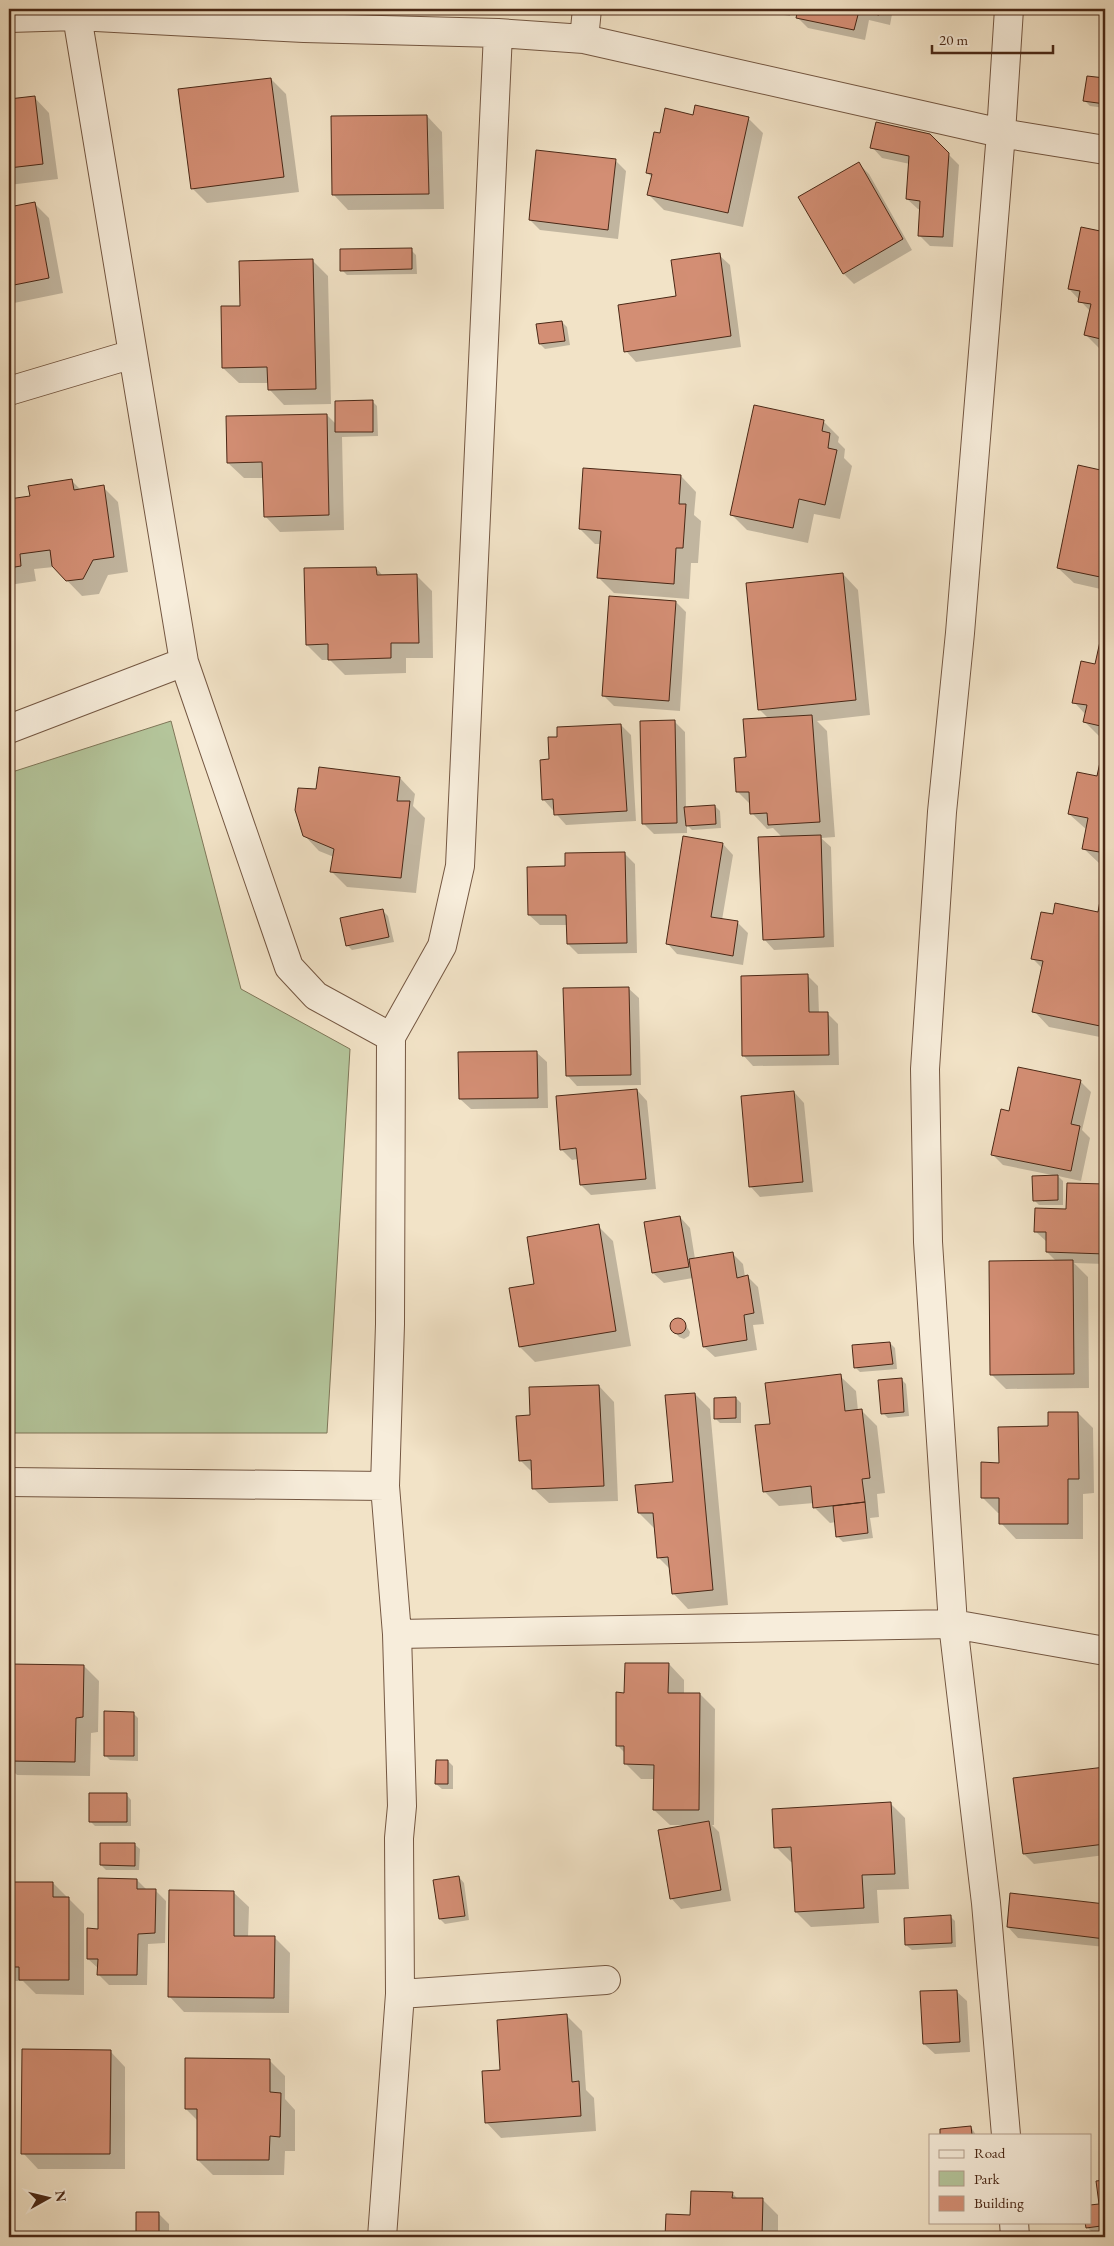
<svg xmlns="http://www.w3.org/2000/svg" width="1114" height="2246" font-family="'EB Garamond',serif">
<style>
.green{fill:#b4c59b;stroke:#7f7658}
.shadow{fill:#0003}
.building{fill:#d38e74;stroke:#4a2816}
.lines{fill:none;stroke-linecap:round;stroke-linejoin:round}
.minor-casing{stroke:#745742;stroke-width:30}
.minor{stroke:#f7eddb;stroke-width:28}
</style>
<rect width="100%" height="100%" fill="#f2e3c7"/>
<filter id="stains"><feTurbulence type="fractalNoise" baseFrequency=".004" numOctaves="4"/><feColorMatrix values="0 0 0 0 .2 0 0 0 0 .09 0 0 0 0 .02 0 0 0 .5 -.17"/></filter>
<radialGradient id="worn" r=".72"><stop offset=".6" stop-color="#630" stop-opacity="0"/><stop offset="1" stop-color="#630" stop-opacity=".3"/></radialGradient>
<!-- green -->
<path class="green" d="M 171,721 L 241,989 L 350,1049 L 327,1433 L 9,1433 L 9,773 Z"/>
<!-- shadow -->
<path class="shadow" d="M 700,9 L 719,9 L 718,13 Z
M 773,9 L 791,9 L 790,16 L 778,14 Z
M 799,9 L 893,9 L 890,25 L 869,20 L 865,40 L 808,28 L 797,17 Z
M 1088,77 L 1105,79 L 1105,108 L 1090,106 L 1085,101 Z
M 271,79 L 286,94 L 299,192 L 207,203 L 192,188 Z
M 34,97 L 49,113 L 58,179 L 9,185 L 9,100 Z
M 427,116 L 442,132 L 444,209 L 348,210 L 333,194 Z
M 694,116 L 748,118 L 763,133 L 743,227 L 664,210 L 649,195 L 652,177 L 647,173 L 661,134 Z
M 930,136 L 959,165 L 953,247 L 930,246 L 919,235 L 921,210 L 918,209 L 907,199 L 910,164 L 882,158 L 872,147 Z
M 616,161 L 626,171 L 618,239 L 540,230 L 530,220 Z
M 859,164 L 869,174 L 912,250 L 854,284 L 844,274 Z
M 34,203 L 49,218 L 63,293 L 9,304 L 9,208 Z
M 1082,229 L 1105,233 L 1105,351 L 1101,350 L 1086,335 L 1091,312 L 1069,289 Z
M 411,250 L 416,255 L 417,274 L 347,275 L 342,270 Z
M 719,255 L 730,265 L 741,347 L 636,362 L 626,351 Z
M 313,261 L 328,276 L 331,404 L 284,405 L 269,389 L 269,383 L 239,383 L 223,368 L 241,307 Z
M 562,322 L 567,327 L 570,345 L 545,349 L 540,344 Z
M 372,401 L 377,406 L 378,436 L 342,437 L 344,530 L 280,532 L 265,516 L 264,478 L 244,478 L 228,463 L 327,415 L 337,425 Z
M 823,421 L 839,437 L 838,442 L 845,449 L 844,458 L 852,466 L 840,519 L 814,514 L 808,543 L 747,530 L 731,514 Z
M 1079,466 L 1105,472 L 1105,590 L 1074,583 L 1058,568 Z
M 681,476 L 696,492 L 694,515 L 701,521 L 698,563 L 691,563 L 689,599 L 614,593 L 599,578 L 601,544 L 595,544 L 580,529 Z
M 72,481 L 81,490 L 103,487 L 118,502 L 128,572 L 108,575 L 99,594 L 82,596 L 54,567 L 34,569 L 36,581 L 9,585 L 9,500 L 31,497 Z
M 376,568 L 383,576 L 417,576 L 432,591 L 433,658 L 406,658 L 406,673 L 345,675 L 330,660 L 322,660 L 307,645 Z
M 843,574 L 858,590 L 870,715 L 817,721 L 827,731 L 835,837 L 821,838 L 831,847 L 834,947 L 774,950 L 764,939 L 783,838 L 773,828 L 767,829 L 752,813 L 751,805 L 738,792 L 747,758 L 769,719 L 759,709 Z
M 676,602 L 686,612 L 680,711 L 614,706 L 604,696 Z
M 1104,629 L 1105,630 L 1105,738 L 1100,737 L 1085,722 L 1086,715 L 1074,702 L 1096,665 Z
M 674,721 L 685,732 L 686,808 L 715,806 L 720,811 L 721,828 L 692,830 L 687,825 L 687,833 L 654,834 L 643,823 Z
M 621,725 L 631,735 L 636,821 L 566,825 L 543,799 L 551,760 Z
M 1103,754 L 1105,755 L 1105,865 L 1099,863 L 1083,848 L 1087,830 L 1069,814 L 1098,777 Z
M 400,778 L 415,794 L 413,806 L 425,818 L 416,893 L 347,887 L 331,871 L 334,857 L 319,851 L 304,835 L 317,790 Z
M 723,844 L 733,855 L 722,920 L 738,923 L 748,933 L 743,965 L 677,954 L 667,943 Z
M 624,853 L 635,864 L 637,953 L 578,954 L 568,944 L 567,925 L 540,925 L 529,915 L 566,867 Z
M 1102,896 L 1105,897 L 1105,1038 L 1049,1027 L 1034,1011 L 1043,969 L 1033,959 L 1054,916 L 1099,913 Z
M 383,911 L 388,916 L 394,942 L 352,950 L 347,945 Z
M 808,976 L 818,986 L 819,1013 L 827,1013 L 838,1024 L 839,1065 L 753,1066 L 743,1055 Z
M 628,988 L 639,998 L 641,1085 L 577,1086 L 567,1075 Z
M 536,1052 L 547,1062 L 548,1108 L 471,1109 L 460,1099 Z
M 1080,1081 L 1091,1092 L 1082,1130 L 1090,1138 L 1081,1181 L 1058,1176 L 1063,1181 L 1063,1205 L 1039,1205 L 1034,1200 L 1052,1175 L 1003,1165 L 992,1154 L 1010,1113 Z
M 637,1090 L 647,1101 L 656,1189 L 591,1195 L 581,1185 L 578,1159 L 572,1160 L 561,1149 Z
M 794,1092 L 804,1103 L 813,1192 L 760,1197 L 750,1186 Z
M 1068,1184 L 1105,1185 L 1105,1264 L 1074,1263 L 1088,1277 L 1089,1388 L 1006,1389 L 991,1374 L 1057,1262 L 1047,1252 L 1047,1242 L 1035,1231 L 1067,1210 Z
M 680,1217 L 690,1228 L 695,1259 L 732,1253 L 743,1264 L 745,1277 L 748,1277 L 758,1287 L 764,1324 L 753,1325 L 757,1350 L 715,1357 L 704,1347 L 693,1278 L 664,1283 L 653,1273 Z
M 598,1226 L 613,1241 L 631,1346 L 535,1362 L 520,1347 Z
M 678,1319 L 683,1321 L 690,1332 L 689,1336 L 684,1339 L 679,1337 L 671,1327 L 673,1321 Z
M 890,1343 L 895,1348 L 897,1369 L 860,1372 L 855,1367 Z
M 840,1376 L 856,1391 L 858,1411 L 861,1410 L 877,1426 L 885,1493 L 877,1494 L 879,1517 L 870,1518 L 873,1538 L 843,1542 L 838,1537 L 836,1522 L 830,1523 L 815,1508 L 814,1503 L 779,1506 L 764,1491 L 772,1425 Z
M 901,1379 L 906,1384 L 909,1416 L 888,1418 L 883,1413 Z
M 599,1386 L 614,1402 L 618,1501 L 549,1503 L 533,1488 L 533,1473 L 520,1460 L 531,1416 Z
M 695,1394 L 710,1409 L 728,1605 L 688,1609 L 673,1593 L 670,1569 L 658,1557 L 654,1528 L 639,1513 L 674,1483 Z
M 736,1398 L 741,1403 L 741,1423 L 720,1423 L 715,1418 Z
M 1078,1413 L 1093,1428 L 1094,1493 L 1083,1494 L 1083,1539 L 1016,1539 L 1001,1523 L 1000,1513 L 998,1513 L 983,1498 L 1000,1464 Z
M 669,1664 L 684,1680 L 684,1694 L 700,1694 L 715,1709 L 714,1825 L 712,1825 L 719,1832 L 731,1901 L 681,1909 L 671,1898 L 684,1825 L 670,1825 L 654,1810 L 655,1779 L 641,1779 L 626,1764 L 626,1754 L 617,1745 L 626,1694 Z
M 9,1665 L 84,1666 L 99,1681 L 98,1732 L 91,1733 L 90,1776 L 17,1775 L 9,1767 Z
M 133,1713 L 138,1718 L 138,1761 L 110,1760 L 105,1755 Z
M 448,1761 L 453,1766 L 453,1789 L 442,1789 L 436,1784 Z
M 1105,1768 L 1105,1855 L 1034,1864 L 1024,1854 L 1015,1779 Z
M 126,1794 L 131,1800 L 131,1826 L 95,1826 L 90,1821 Z
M 890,1803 L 905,1818 L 909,1889 L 877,1890 L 879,1923 L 811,1927 L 796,1912 L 793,1862 L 791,1862 L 776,1847 Z
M 134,1844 L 140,1849 L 139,1870 L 106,1870 L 101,1865 Z
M 459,1877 L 464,1883 L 469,1920 L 445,1924 L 440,1919 Z
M 137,1880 L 147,1890 L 155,1890 L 166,1901 L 165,1943 L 148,1944 L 147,1985 L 109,1985 L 99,1975 L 99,1969 L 88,1959 L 99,1930 Z
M 9,1883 L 53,1883 L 84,1914 L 84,1995 L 36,1994 L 23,1981 L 9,1981 Z
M 233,1892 L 249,1907 L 248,1937 L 274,1937 L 290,1953 L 289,2013 L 184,2012 L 169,1996 Z
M 1012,1894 L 1105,1905 L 1105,1947 L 1018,1938 L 1008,1927 Z
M 950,1916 L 955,1921 L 956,1947 L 912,1950 L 906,1945 Z
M 956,1991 L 967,2001 L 970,2052 L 935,2054 L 924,2044 Z
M 567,2016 L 582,2031 L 586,2090 L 594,2098 L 596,2131 L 501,2138 L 486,2122 Z
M 110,2051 L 125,2067 L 125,2169 L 38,2169 L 23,2153 Z
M 269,2060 L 285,2076 L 285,2099 L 295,2110 L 295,2151 L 285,2151 L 284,2175 L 213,2175 L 198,2160 L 198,2121 L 186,2109 Z
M 971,2127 L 976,2135 L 941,2135 Z
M 1105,2181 L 1105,2237 L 1097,2237 L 1087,2227 L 1100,2206 L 1097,2182 Z
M 732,2193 L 738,2199 L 763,2200 L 778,2215 L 778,2237 L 667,2237 L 667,2215 L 692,2216 Z
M 137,2213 L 159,2214 L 169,2224 L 169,2237 L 137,2237 Z"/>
<!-- building -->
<path class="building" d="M 798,9 L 881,9 L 879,15 L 859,11 L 854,30 L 796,18 Z
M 1087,76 L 1105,78 L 1105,104 L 1083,101 Z
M 271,78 L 284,177 L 191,189 L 178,89 Z
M 35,96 L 43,164 L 9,168 L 9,99 Z
M 695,105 L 749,117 L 728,213 L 647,195 L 652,174 L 646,173 L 654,132 L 660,133 L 665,108 L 693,115 Z
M 427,115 L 429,194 L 332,195 L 331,116 Z
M 876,122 L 930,134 L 949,153 L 943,237 L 918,236 L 920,201 L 906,199 L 909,156 L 870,148 Z
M 536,150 L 616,159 L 608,230 L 529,220 Z
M 859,162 L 903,239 L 843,274 L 798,197 Z
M 35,202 L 49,278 L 9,286 L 9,207 Z
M 1081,227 L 1105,232 L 1105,340 L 1084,335 L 1091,304 L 1078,302 L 1080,291 L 1068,289 Z
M 412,248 L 412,269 L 340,271 L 340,249 Z
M 720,253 L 731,336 L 624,352 L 618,305 L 676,296 L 671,260 Z
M 313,259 L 316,389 L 268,390 L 267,367 L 222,368 L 221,306 L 240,306 L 239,261 Z
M 562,321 L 565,341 L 539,344 L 536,324 Z
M 373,400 L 373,432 L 335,432 L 335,401 Z
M 754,405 L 824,420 L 822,431 L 830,433 L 828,448 L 837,450 L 825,505 L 799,499 L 793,528 L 730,515 Z
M 327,414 L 329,515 L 264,517 L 262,462 L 227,463 L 226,416 Z
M 1078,465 L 1105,471 L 1105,578 L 1057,568 Z
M 583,468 L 681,475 L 679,504 L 686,504 L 683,548 L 676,548 L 674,584 L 597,578 L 601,531 L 579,529 Z
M 72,479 L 74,490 L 104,485 L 114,557 L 93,560 L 83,579 L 66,581 L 52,566 L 50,550 L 20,554 L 21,566 L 9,568 L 9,499 L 30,496 L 28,486 Z
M 376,567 L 377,575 L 417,574 L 419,643 L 391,643 L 391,658 L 328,660 L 328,644 L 306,645 L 304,568 Z
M 843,573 L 856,700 L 758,710 L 746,583 Z
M 609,596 L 676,601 L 669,701 L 602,696 Z
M 1103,628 L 1105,628 L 1105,727 L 1083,722 L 1087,705 L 1072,703 L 1081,661 L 1095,664 Z
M 812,715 L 820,822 L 768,825 L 767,813 L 750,814 L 749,792 L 736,792 L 734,758 L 746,757 L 743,719 Z
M 675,720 L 677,823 L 642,824 L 640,721 Z
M 621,724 L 627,811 L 554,815 L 553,799 L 542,800 L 540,760 L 549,759 L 548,737 L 557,737 L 557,727 Z
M 1102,753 L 1105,754 L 1105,853 L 1082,849 L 1088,818 L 1068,814 L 1077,772 L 1097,776 Z
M 319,767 L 400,777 L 397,801 L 410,801 L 401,878 L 330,872 L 334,849 L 303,836 L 295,810 L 298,788 L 316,789 Z
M 715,805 L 716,824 L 686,826 L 684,807 Z
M 821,835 L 824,937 L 763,940 L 758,837 Z
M 683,836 L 723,843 L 711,917 L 738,921 L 733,956 L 666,944 Z
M 625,852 L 627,943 L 567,944 L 566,915 L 528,915 L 527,867 L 565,866 L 565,853 Z
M 1101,895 L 1105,896 L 1105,1027 L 1032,1012 L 1043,961 L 1031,959 L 1041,912 L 1053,914 L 1055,903 L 1098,912 Z
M 383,909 L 389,937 L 346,946 L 340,918 Z
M 808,974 L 809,1012 L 828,1012 L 829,1055 L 742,1056 L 741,976 Z
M 629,987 L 631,1075 L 566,1076 L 563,988 Z
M 537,1051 L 538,1098 L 459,1099 L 458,1052 Z
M 1018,1067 L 1081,1080 L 1071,1124 L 1080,1126 L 1071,1171 L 991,1155 L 1001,1109 L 1009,1111 Z
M 637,1089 L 646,1179 L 580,1185 L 576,1148 L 560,1150 L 556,1096 Z
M 794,1091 L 803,1182 L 749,1187 L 741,1096 Z
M 1058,1175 L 1058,1200 L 1033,1201 L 1032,1176 Z
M 1067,1183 L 1105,1184 L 1105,1254 L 1046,1252 L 1046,1232 L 1034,1232 L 1035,1208 L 1066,1209 Z
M 680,1216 L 689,1267 L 652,1273 L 644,1222 Z
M 599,1224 L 616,1331 L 519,1347 L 509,1288 L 534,1284 L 527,1237 Z
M 733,1252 L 737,1278 L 748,1275 L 754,1313 L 744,1315 L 747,1340 L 703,1347 L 689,1259 Z
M 1073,1260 L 1074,1374 L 990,1375 L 989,1261 Z
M670 1326a8 8 0 1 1 16 0a8 8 0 1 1-16 0Z
M 890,1342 L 893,1364 L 854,1368 L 852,1345 Z
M 841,1374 L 845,1411 L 862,1409 L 870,1478 L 862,1479 L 865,1502 L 813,1508 L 811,1486 L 763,1492 L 755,1425 L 770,1424 L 765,1383 Z
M 902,1378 L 904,1412 L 881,1414 L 878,1380 Z
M 599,1385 L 604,1486 L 532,1489 L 531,1460 L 519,1461 L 516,1416 L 530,1415 L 529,1387 Z
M 695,1393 L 713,1590 L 672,1594 L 668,1557 L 657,1558 L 653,1513 L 638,1513 L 635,1485 L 673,1482 L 665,1395 Z
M 736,1397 L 736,1418 L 714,1419 L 714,1398 Z
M 1048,1412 L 1078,1412 L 1079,1479 L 1068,1479 L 1068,1524 L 999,1524 L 999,1498 L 981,1498 L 981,1462 L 999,1463 L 998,1427 L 1048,1426 Z
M 865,1502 L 868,1533 L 836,1537 L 833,1506 Z
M 625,1663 L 669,1663 L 668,1693 L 700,1693 L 699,1810 L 653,1810 L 654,1765 L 624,1764 L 624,1746 L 616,1746 L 616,1692 L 624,1693 Z
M 9,1664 L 84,1665 L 83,1717 L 76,1718 L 75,1762 L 9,1761 Z
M 104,1711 L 134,1712 L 134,1756 L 104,1756 Z
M 436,1760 L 448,1760 L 448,1784 L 435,1784 Z
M 1105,1767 L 1105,1844 L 1023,1854 L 1013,1778 Z
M 89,1793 L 127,1793 L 127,1822 L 89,1822 Z
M 891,1802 L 895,1874 L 862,1875 L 864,1908 L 795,1912 L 791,1847 L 774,1848 L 772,1809 Z
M 709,1821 L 721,1890 L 670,1899 L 658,1830 Z
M 100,1843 L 135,1843 L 135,1866 L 100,1865 Z
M 459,1876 L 465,1916 L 439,1919 L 433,1880 Z
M 98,1878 L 137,1879 L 137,1889 L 156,1889 L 155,1933 L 138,1934 L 137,1975 L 97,1975 L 98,1959 L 87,1959 L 87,1928 L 98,1929 Z
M 9,1882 L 53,1882 L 53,1897 L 69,1897 L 69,1980 L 19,1980 L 19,1967 L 9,1967 Z
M 169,1890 L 234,1891 L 234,1936 L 275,1936 L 274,1998 L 168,1997 Z
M 1010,1893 L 1105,1904 L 1105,1939 L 1007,1927 Z
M 951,1915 L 952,1943 L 905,1945 L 904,1918 Z
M 957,1990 L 960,2042 L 923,2044 L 920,1991 Z
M 567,2014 L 572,2082 L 579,2081 L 581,2116 L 485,2123 L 482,2071 L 500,2070 L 497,2020 Z
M 22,2049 L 111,2050 L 110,2154 L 21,2154 Z
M 185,2058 L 270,2059 L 270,2092 L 281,2093 L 280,2137 L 270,2136 L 269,2160 L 197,2160 L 197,2109 L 185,2109 Z
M 971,2126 L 972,2135 L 940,2135 L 940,2129 Z
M 1105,2180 L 1105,2237 L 1102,2237 L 1101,2226 L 1086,2228 L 1085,2222 L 1090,2222 L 1090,2205 L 1099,2204 L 1096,2181 Z
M 691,2191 L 733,2192 L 732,2198 L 763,2198 L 762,2237 L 665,2237 L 666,2214 L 690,2215 Z
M 136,2212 L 159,2212 L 159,2237 L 136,2237 Z"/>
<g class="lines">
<!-- minor casing -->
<g class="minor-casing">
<path id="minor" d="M 77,16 L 184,662 L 289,967 L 316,996 L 391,1037
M 9,18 L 77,16 L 304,28 L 498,33 L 584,39 L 1001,133 L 1105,150
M 584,39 L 587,9
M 9,391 L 133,354
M 9,729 L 184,662
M 9,1482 L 385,1486
M 397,1634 L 953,1624 L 1105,1651
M 400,1994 L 606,1980
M 1006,2135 L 986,1903 L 953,1624 L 928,1242 L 925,1069 L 942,812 L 960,633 L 1001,133 L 1009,9
M 1014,2222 L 1015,2237
M 382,2237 L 400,1994 L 399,1838 L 402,1806 L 397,1634 L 385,1486 L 390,1324 L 391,1037 L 442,946 L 460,866 L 498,33"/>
</g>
<!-- minor -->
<use href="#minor" class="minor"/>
</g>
<!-- margin -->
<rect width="1114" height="2246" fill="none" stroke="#f2e3c7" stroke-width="30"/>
<rect x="10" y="10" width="1094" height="2226" fill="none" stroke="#4a2816" stroke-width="2.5"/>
<rect x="15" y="15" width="1084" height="2216" fill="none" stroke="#4a2816"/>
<!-- legend -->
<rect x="929" y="2134" width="162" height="90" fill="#f7eddb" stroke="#b29e8c"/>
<rect x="939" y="2150" width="25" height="8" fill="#f7eddb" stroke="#b29e8c"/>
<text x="974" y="2158" font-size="15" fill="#4a2816">Road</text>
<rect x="939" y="2171" width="25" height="15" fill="#b4c59b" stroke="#b29e8c"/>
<text x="974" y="2184" font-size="15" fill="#4a2816">Park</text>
<rect x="939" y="2196" width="25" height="15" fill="#d38e74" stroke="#b29e8c"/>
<text x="974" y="2208" font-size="15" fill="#4a2816">Building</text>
<!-- north arrow -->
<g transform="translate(48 2198) rotate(82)" stroke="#f7eddb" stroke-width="4" paint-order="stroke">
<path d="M0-4L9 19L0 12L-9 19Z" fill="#4a2816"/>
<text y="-8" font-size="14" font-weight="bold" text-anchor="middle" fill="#4a2816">N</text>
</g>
<!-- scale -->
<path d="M932 45v8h121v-8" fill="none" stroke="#4a2816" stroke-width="2.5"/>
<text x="939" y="45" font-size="15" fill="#4a2816" stroke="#f7eddb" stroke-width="4" paint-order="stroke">20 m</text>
<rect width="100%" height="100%" filter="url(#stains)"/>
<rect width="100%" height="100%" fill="url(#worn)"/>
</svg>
